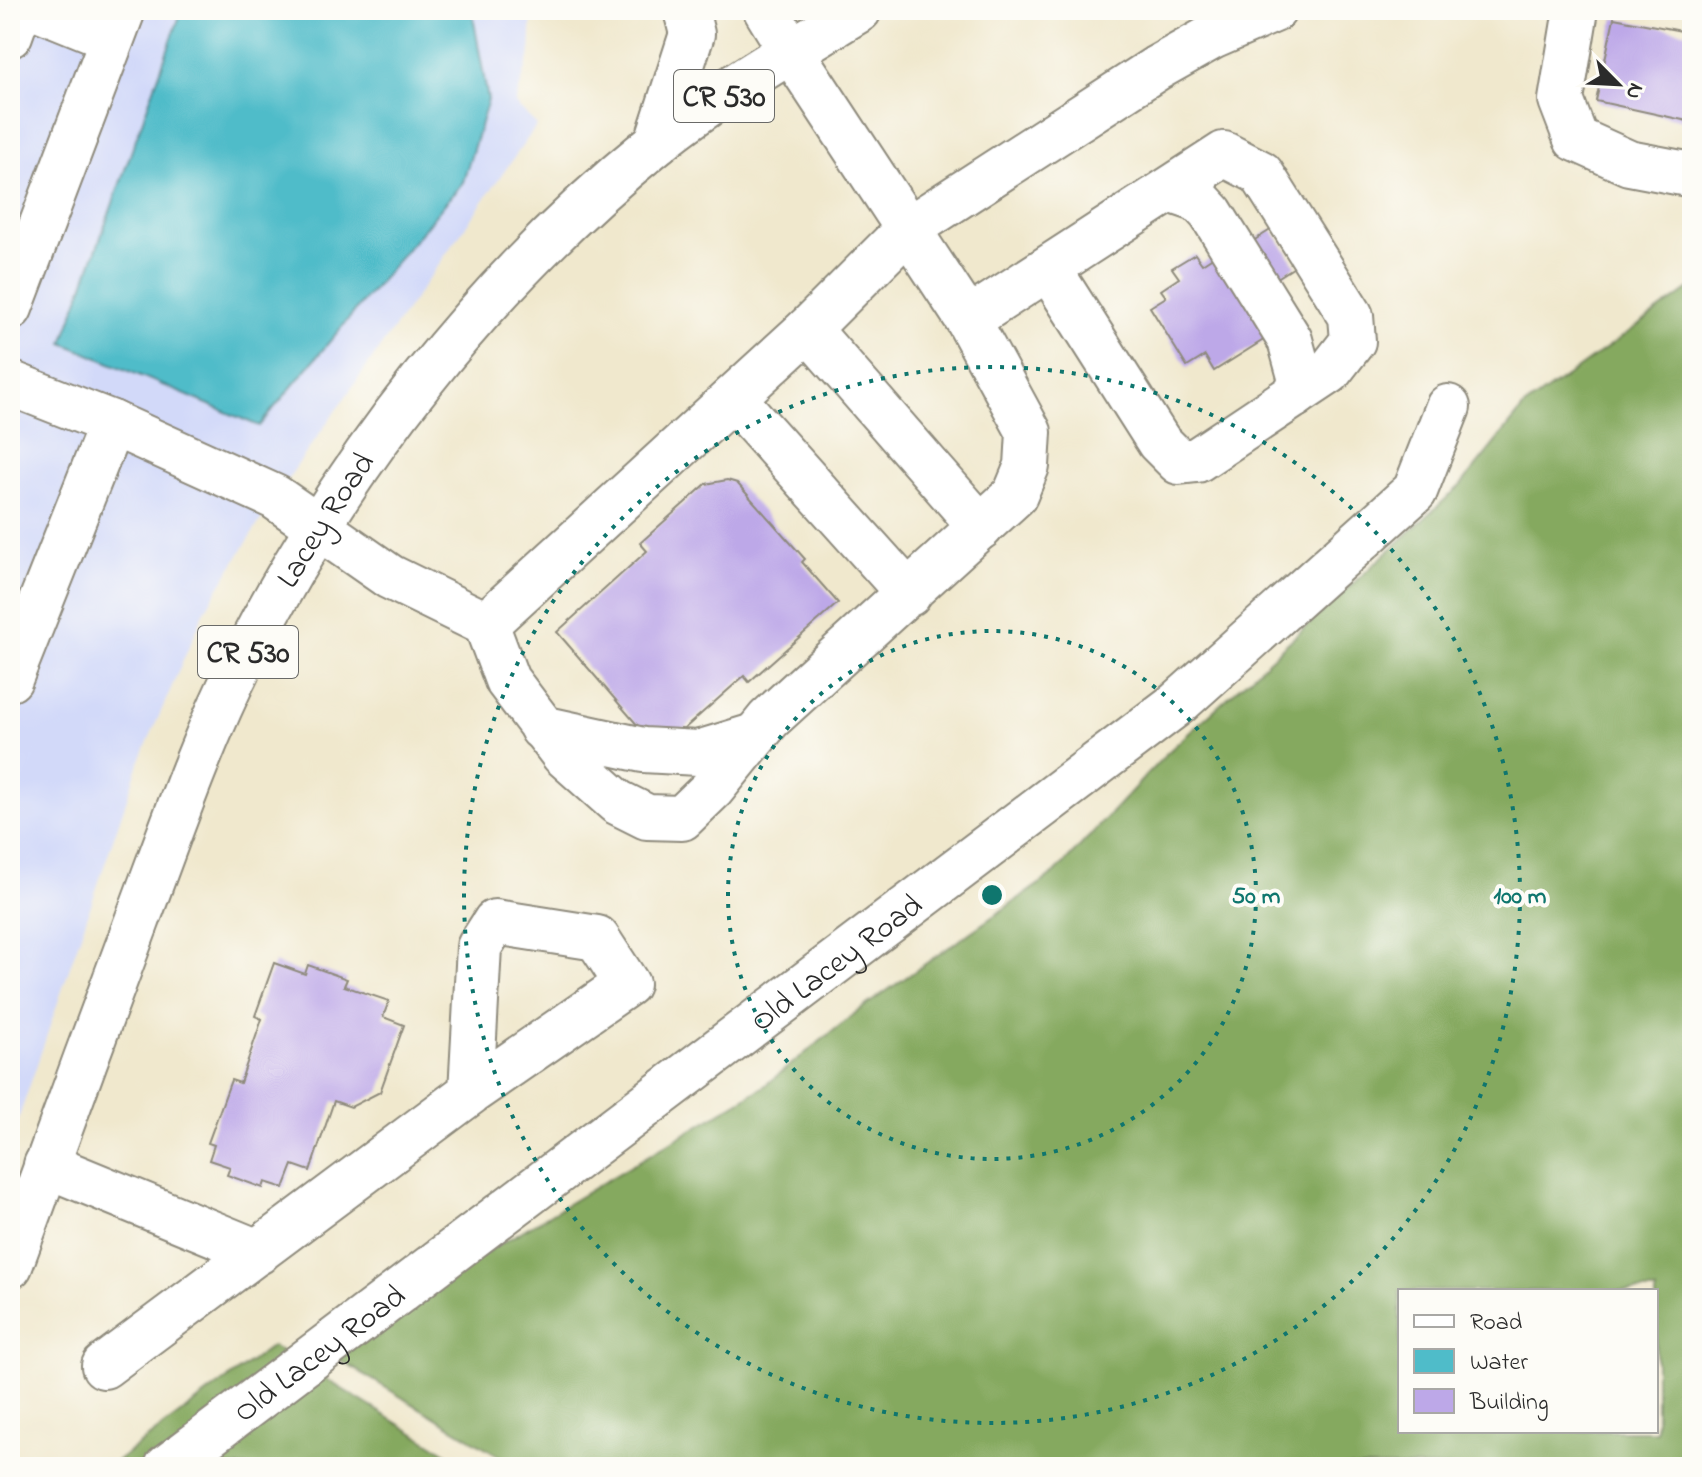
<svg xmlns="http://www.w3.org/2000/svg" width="1702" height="1477" font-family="'Indie Flower',sans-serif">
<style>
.built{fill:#d2d9f9}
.forest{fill:#85a95e;stroke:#586a44;stroke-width:2;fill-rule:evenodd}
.water{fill:#4fbcc9;stroke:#3d747a;stroke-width:2}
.building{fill:#bda8e8}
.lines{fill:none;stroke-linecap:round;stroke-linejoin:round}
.minor-casing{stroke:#8e8a7c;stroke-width:48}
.major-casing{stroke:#8e8a7c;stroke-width:48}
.minor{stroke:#fff;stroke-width:44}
.major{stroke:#fff;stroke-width:44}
.ring{fill:none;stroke:#0f766e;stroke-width:4;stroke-dasharray:4 8}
.labels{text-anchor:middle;stroke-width:8;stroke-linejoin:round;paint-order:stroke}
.shield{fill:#fdfcf7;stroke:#6a6a68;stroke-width:2}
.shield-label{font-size:30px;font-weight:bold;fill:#2b2b2b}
.street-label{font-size:32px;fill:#2b2b2b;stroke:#fdfcf7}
.centre{fill:#0f766e;stroke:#fdfcf7;stroke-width:4}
.ring-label{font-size:24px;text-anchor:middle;font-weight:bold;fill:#0f766e;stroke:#fdfcf7;stroke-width:8;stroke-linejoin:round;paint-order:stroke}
</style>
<rect width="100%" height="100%" fill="#fdfcf7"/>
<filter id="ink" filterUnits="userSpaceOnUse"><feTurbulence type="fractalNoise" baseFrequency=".0125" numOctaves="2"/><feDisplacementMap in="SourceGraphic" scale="16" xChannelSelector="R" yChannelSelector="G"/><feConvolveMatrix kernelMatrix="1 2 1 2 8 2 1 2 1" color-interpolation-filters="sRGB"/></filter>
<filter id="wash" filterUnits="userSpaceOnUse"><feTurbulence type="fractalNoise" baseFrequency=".006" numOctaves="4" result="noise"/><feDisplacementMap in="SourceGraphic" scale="32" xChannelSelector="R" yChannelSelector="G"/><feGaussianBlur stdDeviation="1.8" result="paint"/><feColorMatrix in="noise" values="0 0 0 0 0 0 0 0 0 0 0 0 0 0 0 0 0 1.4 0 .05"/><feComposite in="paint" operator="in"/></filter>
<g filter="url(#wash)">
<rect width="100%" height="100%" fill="#f0e8cd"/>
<!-- built -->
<path class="built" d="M 10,10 L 532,10 L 530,54 L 515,104 L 537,125 L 275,497 L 205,610 L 140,760 L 10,1144 Z"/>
<!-- forest -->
<path class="forest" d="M 1692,287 L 1692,1467 L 518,1467 L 323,1350 L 763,1087 L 858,1011 L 1055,873 L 1167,753 L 1461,485 L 1524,407 ZM 1400,1291 L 1656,1291 L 1656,1431 L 1400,1431 Z
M 272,1346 L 469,1467 L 109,1467 Z"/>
<!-- water -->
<path class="water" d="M 182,10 L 472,10 L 488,100 L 463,182 L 259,426 L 63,343 Z"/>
<g id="blocks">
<!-- building -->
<path class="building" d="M 1614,18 L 1692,33 L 1692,122 L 1596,101 Z
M 1272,229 L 1296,266 L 1249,296 L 1273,334 L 1214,371 L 1205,356 L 1187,367 L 1150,307 L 1166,297 L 1161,290 L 1179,278 L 1172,268 L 1195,254 L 1202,264 L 1219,253 L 1223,260 Z
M 727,480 L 737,483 L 805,559 L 802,562 L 838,603 L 749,682 L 744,676 L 676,736 L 645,734 L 557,632 L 647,551 L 640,543 L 706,484 Z
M 274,963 L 305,974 L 308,965 L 347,979 L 344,986 L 389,1001 L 383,1017 L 404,1025 L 380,1092 L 351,1107 L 334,1101 L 310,1171 L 293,1165 L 284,1188 L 265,1182 L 263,1188 L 227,1175 L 230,1167 L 209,1160 L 214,1145 L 208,1143 L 231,1080 L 240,1083 L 262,1019 L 255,1016 Z"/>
</g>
</g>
<g filter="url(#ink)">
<use href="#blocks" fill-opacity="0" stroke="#8e8a7c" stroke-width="2"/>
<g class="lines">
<!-- minor casing -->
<g class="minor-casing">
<g id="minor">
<path d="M 43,10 L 112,38"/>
<path d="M 1576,10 L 1561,100 L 1576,139 L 1629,163 L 1692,175"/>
<path d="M 10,35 L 19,10"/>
<path d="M 1170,190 L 1199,200 L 1211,213 L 1290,340 L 1301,380 L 1295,395"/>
<path d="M 10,308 L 123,10"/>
<path d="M 968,320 L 1224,154 L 1261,173 L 1351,316 L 1353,341 L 1329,372 L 1197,460 L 1179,462 L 1159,442 L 1049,269"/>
<path d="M 808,329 L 981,527"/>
<path d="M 10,383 L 112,423"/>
<path d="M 733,398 L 909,594"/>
<path d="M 486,624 L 808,329 L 908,229 L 1157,68 L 1212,37 L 1274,10"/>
<path d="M 10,679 L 112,423 L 275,497 L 390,577 L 486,624 L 507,680 L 563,754 L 617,802 L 647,817 L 682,818 L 712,789 L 769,719 L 1015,495 L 1027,466 L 1029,432 L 968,320 L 791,51"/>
<path d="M 542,728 L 643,750 L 698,753 L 754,736"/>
<path d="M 46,1165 L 258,1252"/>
<path d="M 104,1366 L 471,1092 L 627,984 L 597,938 L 495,922 L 479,947 L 471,1092"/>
<path id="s1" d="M 167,1467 L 1178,703 L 1415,491 L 1448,407"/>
</g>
</g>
<!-- major casing -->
<g class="major-casing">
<g id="major">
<path d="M 766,10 L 791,51"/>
<path d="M 657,142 L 692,34 L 686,10"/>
<path id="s2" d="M 10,1266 C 52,1150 94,1036 137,921 C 170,833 201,742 243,659 C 343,463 485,281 656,143 C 718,93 791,51 859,10"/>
</g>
</g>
<!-- minor -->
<use href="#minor" class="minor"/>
<!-- major -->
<use href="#major" class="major"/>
</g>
</g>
<!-- distance rings -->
<g class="ring">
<circle cx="992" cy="895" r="264"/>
<circle cx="992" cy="895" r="528"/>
</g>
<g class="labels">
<!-- shield labels -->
<g class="shield">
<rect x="674" y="70" width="100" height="52" rx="6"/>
<rect x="198" y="626" width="100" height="52" rx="6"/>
</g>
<g class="shield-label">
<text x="724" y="106">CR 530</text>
<text x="248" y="662">CR 530</text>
</g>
<!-- street labels -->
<g class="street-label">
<text dy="11" stroke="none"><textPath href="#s2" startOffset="812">Lacey Road</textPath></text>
<text dy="11" stroke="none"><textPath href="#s1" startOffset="838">Old Lacey Road</textPath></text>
<text dy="11" stroke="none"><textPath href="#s1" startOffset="190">Old Lacey Road</textPath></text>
</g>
</g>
<circle cx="992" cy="895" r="12" class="centre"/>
<g class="ring-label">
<text x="1256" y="903">50 m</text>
<text x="1520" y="903">100 m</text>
</g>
<!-- margin -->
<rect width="1702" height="1477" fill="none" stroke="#fdfcf7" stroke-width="40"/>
<!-- legend -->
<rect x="1398" y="1289" width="260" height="144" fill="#fdfcf7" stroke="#a9a8a5" stroke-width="2"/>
<rect x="1414" y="1315" width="40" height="12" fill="#ffffff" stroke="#a9a8a5" stroke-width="2"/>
<text x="1470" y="1329" font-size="24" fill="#2b2b2b">Road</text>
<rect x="1414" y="1349" width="40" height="24" fill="#4fbcc9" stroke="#a9a8a5" stroke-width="2"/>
<text x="1470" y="1369" font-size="24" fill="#2b2b2b">Water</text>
<rect x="1414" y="1389" width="40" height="24" fill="#bda8e8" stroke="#a9a8a5" stroke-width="2"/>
<text x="1470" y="1409" font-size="24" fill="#2b2b2b">Building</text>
<!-- north arrow -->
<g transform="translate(1618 84) rotate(114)" stroke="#fdfcf7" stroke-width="6" paint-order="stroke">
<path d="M0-6L14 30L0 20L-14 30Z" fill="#2b2b2b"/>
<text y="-12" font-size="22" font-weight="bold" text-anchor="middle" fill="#2b2b2b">N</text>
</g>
</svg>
